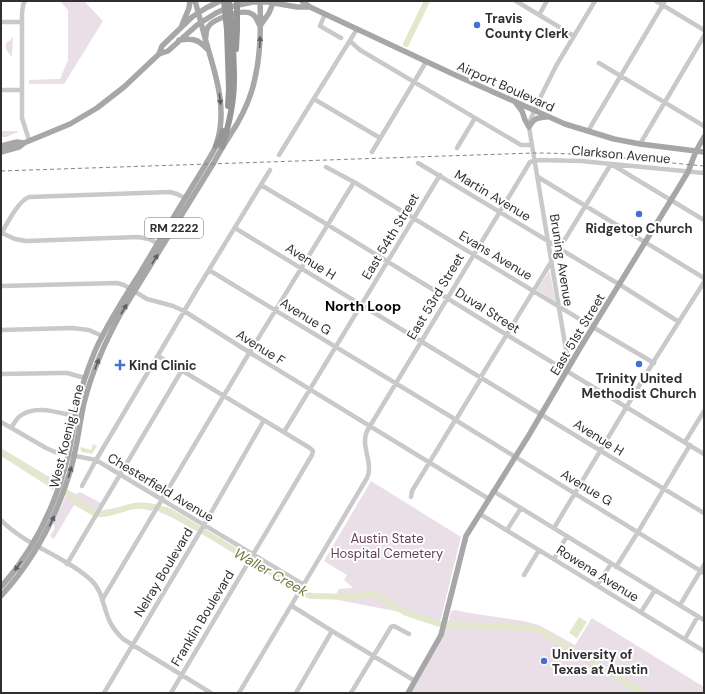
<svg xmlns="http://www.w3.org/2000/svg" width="705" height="694" font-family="'DM Sans',sans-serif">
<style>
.green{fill:#eadee7}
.water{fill:#e3e8cd}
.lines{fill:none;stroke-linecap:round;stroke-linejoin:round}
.river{stroke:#e3e8cd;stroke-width:6}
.minor{stroke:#c9c9c9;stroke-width:4.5}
.major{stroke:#a7a7a7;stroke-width:5.5}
.highway{stroke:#969696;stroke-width:6}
.rail{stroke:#848484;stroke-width:1;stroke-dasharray:4 3;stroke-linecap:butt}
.highway-bridge{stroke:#969696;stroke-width:6}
.oneway{fill:#5f5f5f}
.poi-dot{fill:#4670d0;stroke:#fff;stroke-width:1.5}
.labels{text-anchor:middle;stroke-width:4;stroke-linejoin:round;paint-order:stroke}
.shield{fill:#fff;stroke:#6d6d6d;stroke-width:1}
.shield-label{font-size:12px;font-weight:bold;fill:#2f2f2f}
.poi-label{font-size:13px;font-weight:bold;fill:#2f2f2f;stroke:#fff;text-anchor:start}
.street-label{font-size:13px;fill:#2f2f2f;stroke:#fff}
.park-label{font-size:13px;fill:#65415a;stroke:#fff}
.neighbourhood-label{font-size:14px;font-weight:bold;fill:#000;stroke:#fff}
.water-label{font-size:14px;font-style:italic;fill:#727b41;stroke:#fff}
</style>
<rect width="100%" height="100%" fill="#fff"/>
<!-- green -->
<path class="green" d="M 60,1 L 84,1 L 103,21 L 64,84 L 29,84 L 29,80 L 60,79 L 68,60 L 68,10 Z
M 13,36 L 12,56 L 11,56 C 7,51 3,47 8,41 L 9,42 L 10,39 L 11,41 L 11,37 L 12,39 Z
M 1,131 L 17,131 L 18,132 L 6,137 L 1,137 Z
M 549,271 L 550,272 L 555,300 L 554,301 L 537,290 Z
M 1,448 L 56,481 L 53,491 L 45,484 L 1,456 Z
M 371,481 L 461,537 L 439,626 L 395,611 L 333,599 L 314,597 L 304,595 L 306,592 L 314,595 L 335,596 L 339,589 L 352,588 L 352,587 L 344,580 L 347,575 L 324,561 Z
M 68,490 L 76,494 L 80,492 L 101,503 L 93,515 L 74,505 L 54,539 L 50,536 L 55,528 L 53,523 L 61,507 Z
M 139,503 L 155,506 L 152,511 L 138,508 L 130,509 L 113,515 L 100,517 L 104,510 Z
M 162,507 L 167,507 L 199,526 L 196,531 L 173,518 L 159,512 Z
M 455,610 L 469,613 L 523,621 L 539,625 L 575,645 L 592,618 L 704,687 L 704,693 L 408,693 L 438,640 L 445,620 L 448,623 L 451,611 Z"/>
<!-- water -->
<path class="water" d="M 93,444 L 97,446 L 92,454 L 82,452 L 81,451 L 80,447 L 91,450 Z
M 579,617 L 587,622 L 577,638 L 569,633 Z"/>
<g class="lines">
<!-- river -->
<path class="river" d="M 406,44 L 427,1
M 1,452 L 69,494 C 74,500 86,509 94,513 C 105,517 123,508 134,506 C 146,504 161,508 171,512 L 277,576 L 290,586 L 301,593 L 312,596 L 352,597 L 371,594 L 377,596 L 406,613 L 439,624 L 533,628 L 540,631 L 643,693"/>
<!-- minor -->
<path class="minor" d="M 25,1 L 23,5 L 22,14 L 22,118 L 29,140
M 516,1 L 574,36
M 656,1 L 704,30
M 325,14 L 320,26 L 341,38
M 539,15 L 547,1
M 1,22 L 22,22
M 350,41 L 360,50 L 521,145 L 532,145
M 599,63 L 704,126
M 1,90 L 22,90
M 314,99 L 380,138
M 588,131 L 665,1
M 640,144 L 704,36
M 457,148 L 475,118
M 372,152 L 426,62
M 279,155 L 357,29
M 418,163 L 548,241 L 560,249 L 622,286 L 679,322
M 326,167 L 354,182 L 591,326 L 654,363
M 538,177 L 704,278
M 261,185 L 328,225 L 507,335 L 704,454
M 235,228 L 478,376
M 2,233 L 15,239 L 26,241 L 138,237 L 149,239 L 157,243
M 1,234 C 7,224 18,201 29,197 L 170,192 L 177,194 L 185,198
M 209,270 L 453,418
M 1,286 L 117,283 L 124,285 L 147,299 L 173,306 L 184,311 L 252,354 L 489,499
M 1,330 L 72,328 L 89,330 L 102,336
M 158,356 L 310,448 L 313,451 L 312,455 L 171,693
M 567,369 L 568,360 L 564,338 L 529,127 L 529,123 L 540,98 L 556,66 L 595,1
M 1,374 L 61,373 L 67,373 L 85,378
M 482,375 L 611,164 L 704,220
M 483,379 L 601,451 L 704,513
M 457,418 L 480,380
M 457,421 L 704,573
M 1,422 L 46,448 L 55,452 L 96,460 L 304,585
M 11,428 C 14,424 16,419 20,416 C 35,404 59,413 75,416
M 284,432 L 440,175
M 685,442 L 704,411
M 82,486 L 96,460 L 196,291 L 270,170
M 493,491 L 704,620
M 411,497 L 412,491 L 454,422
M 480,514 L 704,651
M 1,520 C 26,546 65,556 91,580 C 103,591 103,608 110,622 C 113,629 118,634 123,639 L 211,693
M 554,528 L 654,361 L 704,282
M 507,530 L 521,508
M 554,559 L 567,536
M 67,564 L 182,370
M 616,567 L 638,532 L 690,445
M 524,575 L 539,550
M 597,585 L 611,564
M 102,600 L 248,355 L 354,182
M 680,605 L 704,565
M 292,606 L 332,631 L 415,681
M 641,612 L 655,590
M 685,639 L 698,616
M 104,693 L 204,525 L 264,420
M 239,693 L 367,478 C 374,463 360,446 367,431 L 530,162 L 540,160 L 581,161 L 704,173
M 296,693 L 332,631
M 351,693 L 391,627 L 394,626 L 409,634"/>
<!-- major -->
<path class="major" d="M 302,1 L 310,7 L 357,29 L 453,74 L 565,124 L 614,139 L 640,144 L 704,152
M 182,25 L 189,8 L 190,1
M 260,26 L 269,13 L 273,3
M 206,36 C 206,33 206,30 208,27 C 213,19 243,8 252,14 C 256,16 257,20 259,24
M 179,40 C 192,38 198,39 207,49
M 159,54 L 162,46 L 192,17 L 206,8 L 220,1
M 516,103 L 522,111 L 525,120 L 529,127 C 534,118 537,118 547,117
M 1,146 L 17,142 L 24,143
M 1,152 L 19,147 L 24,143 L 70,124 L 97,108 L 124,87 L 159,54 L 168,51 L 197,25 L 216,13 L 229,7 L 253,2 L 268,2 L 297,7 L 309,7
M 1,587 C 34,550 56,504 68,456 C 72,439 74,421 78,403 C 82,385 88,368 95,351 C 107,324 124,298 140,273 C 162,236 184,200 206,164 C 209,158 214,152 216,145 C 227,114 218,82 209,52 C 204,35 200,18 195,1
M 1,596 C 34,560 56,518 70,472 C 77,449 79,426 84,403 C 92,371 105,342 121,313 L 213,164 C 216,159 219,153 222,148 C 227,140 232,132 237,124 C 245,110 252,94 255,78 C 261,53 261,26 260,1
M 408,693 L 441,635 L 466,536 L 529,435 L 580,348 L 671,200 L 688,172 L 696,151 L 704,137"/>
<!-- highway -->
<path class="highway" d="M 227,30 L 229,89 L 228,106
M 236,49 L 237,29
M 216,146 L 221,136 L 223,131
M 222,147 C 229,125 234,103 234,80 C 234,63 233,46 232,29"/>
<!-- rail -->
<path class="rail" d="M 1,171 L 534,153 C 591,153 647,161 704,166"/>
<!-- highway-bridge -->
<path class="highway-bridge" d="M 224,1 L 227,30
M 229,1 L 232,29
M 237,1 L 237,29"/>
</g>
<!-- one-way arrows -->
<defs><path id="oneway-solid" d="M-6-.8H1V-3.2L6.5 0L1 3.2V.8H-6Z"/></defs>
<g class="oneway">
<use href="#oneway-solid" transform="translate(260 42) rotate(-87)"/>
<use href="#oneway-solid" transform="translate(220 99) rotate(83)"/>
<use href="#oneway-solid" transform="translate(155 259) rotate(-58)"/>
<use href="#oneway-solid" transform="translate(124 309) rotate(-59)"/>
<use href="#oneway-solid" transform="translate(97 364) rotate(-68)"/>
<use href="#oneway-solid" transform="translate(70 472) rotate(-73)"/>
<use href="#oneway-solid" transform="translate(52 521) rotate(-64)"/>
<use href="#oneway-solid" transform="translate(18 566) rotate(126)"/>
</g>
<!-- markers -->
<g class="poi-dot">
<circle cx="477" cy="25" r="4"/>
<circle cx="639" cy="214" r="4"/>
<circle cx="639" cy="364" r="4"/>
<path d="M118 359h4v4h4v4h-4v4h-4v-4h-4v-4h4z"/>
<circle cx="544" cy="661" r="4"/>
</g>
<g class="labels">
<!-- shield labels -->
<rect class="shield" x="145" y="218" width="58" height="20" rx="3"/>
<g class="shield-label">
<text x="174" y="232">RM 2222</text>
</g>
<!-- poi labels -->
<g class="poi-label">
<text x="485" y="23">Travis<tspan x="485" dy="15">County Clerk</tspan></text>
<text x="639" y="233" text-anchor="middle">Ridgetop Church</text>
<text x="129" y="370">Kind Clinic</text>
<text x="639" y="383" text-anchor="middle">Trinity United<tspan x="639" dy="15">Methodist Church</tspan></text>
<text x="552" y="659">University of<tspan x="552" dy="15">Texas at Austin</tspan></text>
</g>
<!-- street labels -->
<g class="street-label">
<text transform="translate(506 86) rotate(24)" y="5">Airport Boulevard</text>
<text transform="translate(621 154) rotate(5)" y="5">Clarkson Avenue</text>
<text transform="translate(493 195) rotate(31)" y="5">Martin Avenue</text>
<text transform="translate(390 236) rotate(-59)" y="5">East 54th Street</text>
<text transform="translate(496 255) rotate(31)" y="5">Evans Avenue</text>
<text transform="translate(562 260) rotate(81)" y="5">Bruning Avenue</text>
<text transform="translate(311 261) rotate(32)" y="5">Avenue H</text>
<text transform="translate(435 296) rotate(-59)" y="5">East 53rd Street</text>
<text transform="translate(488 310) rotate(32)" y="5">Duval Street</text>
<text transform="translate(306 316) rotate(32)" y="5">Avenue G</text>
<text transform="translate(577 334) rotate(-59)" y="5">East 51st Street</text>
<text transform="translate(261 347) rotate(32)" y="5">Avenue F</text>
<text transform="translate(66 436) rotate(-76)" y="5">West Koenig Lane</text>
<text transform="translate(599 437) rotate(32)" y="5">Avenue H</text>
<text transform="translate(161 487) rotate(31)" y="5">Chesterfield Avenue</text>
<text transform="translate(587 487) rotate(31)" y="5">Avenue G</text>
<text transform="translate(163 572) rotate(-59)" y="5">Nelray Boulevard</text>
<text transform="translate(598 573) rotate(32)" y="5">Rowena Avenue</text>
<text transform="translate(202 618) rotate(-59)" y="5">Franklin Boulevard</text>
</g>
<!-- park labels -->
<g class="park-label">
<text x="387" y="543">Austin State<tspan x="387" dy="15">Hospital Cemetery</tspan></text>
</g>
<!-- neighbourhood labels -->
<g class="neighbourhood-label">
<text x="363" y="311">North Loop</text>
</g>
<!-- water labels -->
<g class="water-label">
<text transform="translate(271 572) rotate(30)" y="5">Waller Creek</text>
</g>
</g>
<!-- border -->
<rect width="705" height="694" fill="none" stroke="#2f2f2f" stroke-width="4"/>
</svg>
